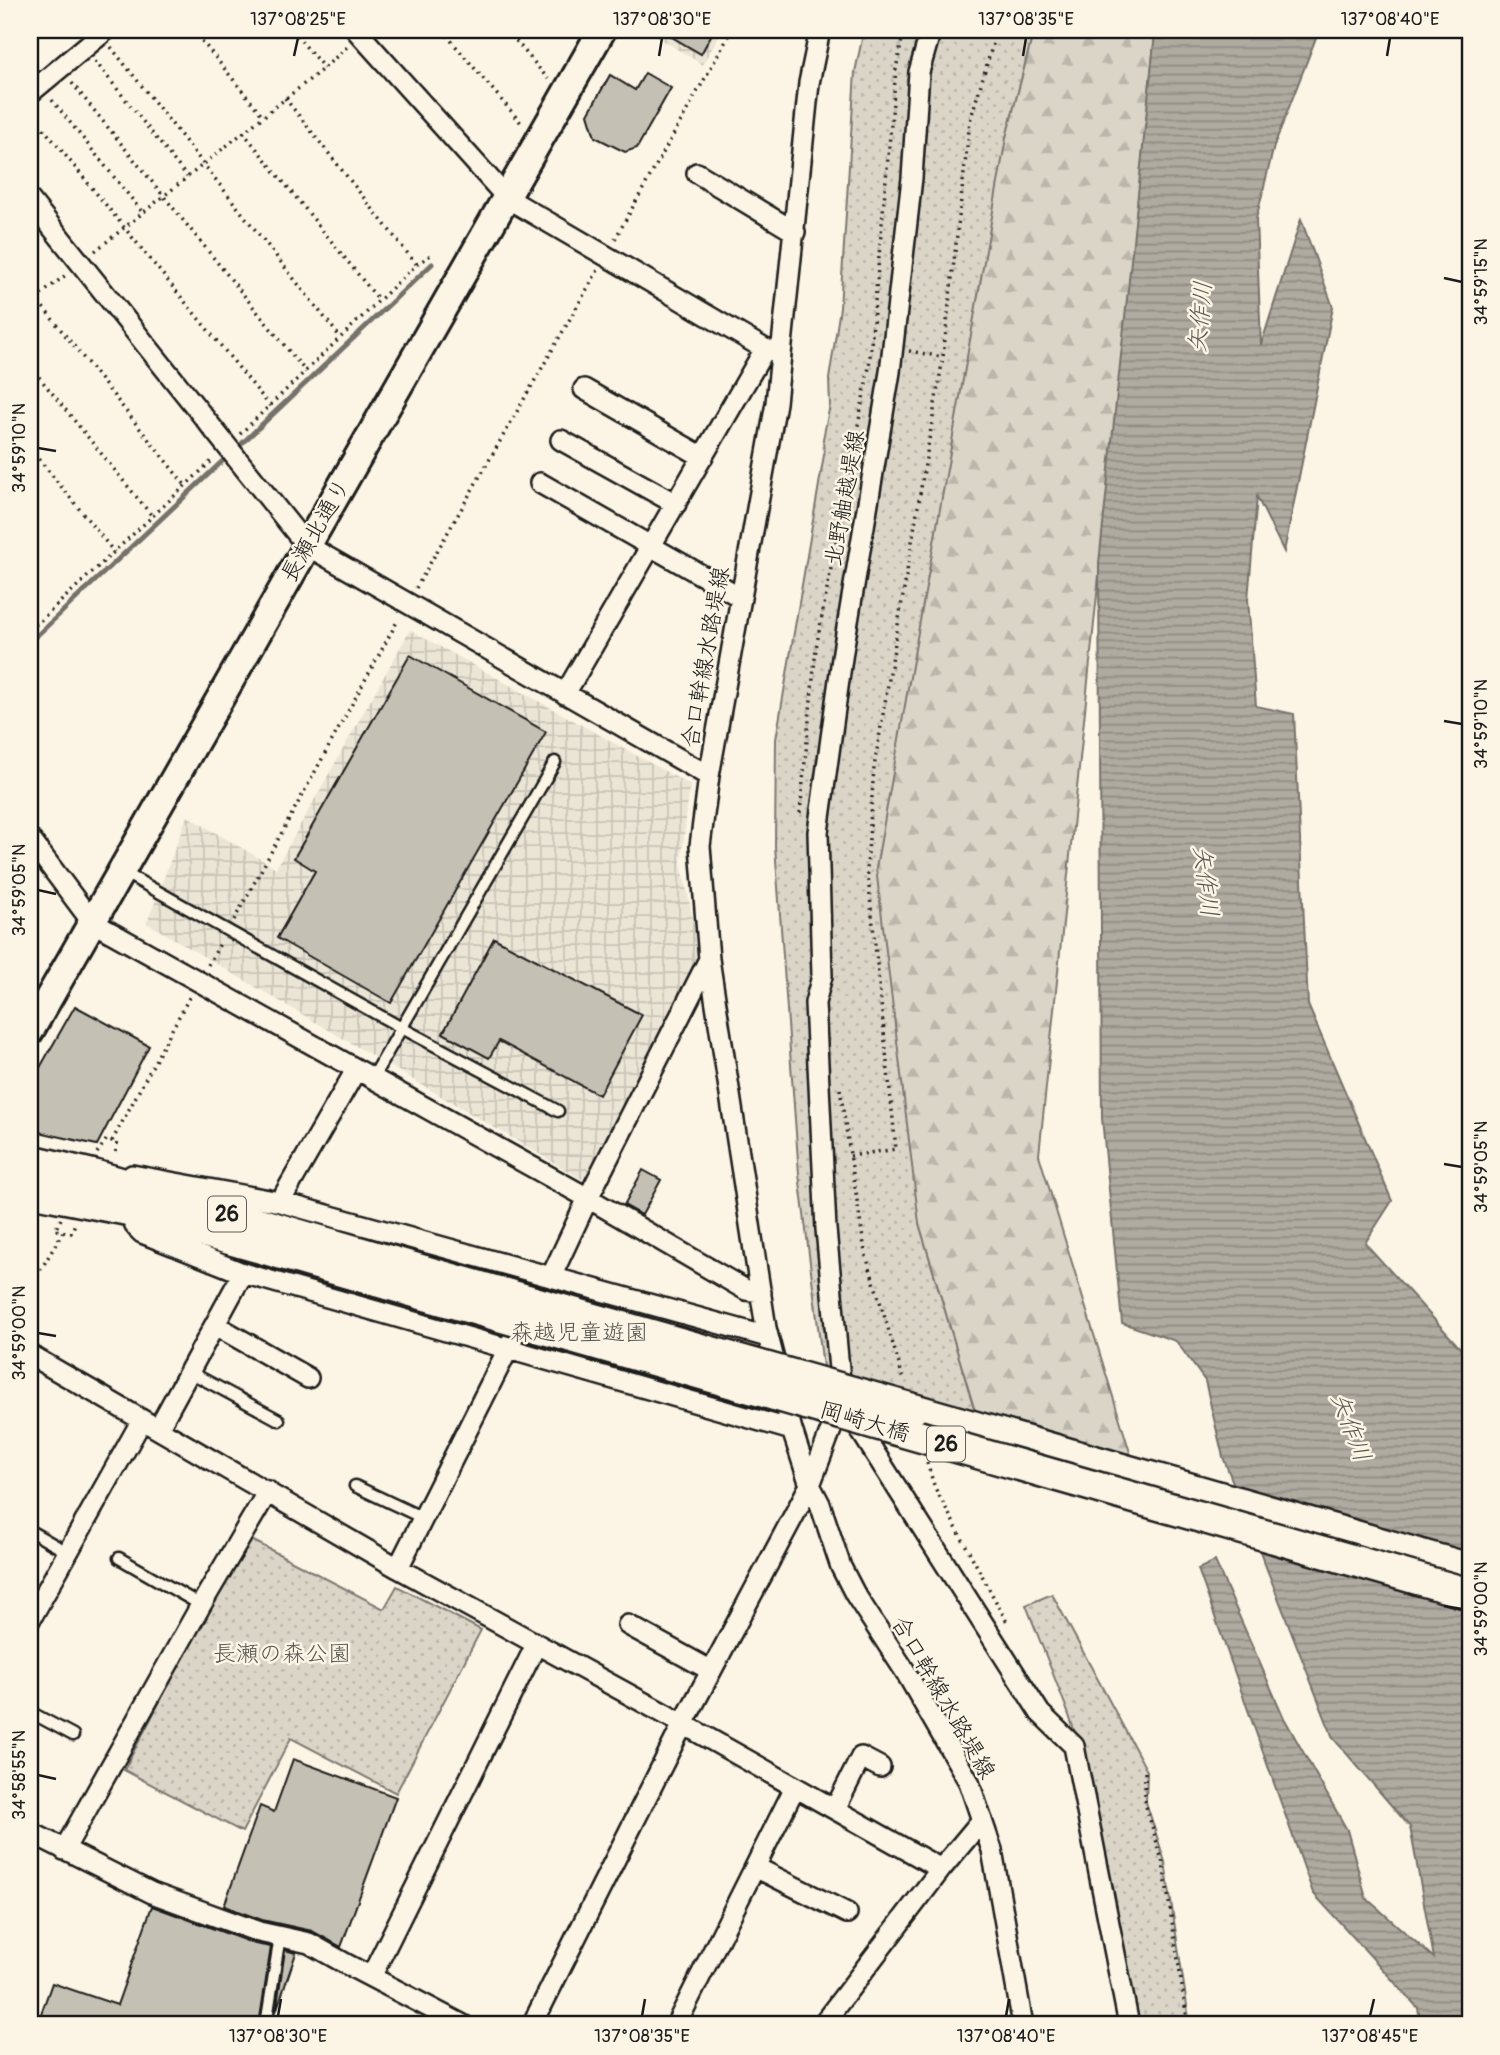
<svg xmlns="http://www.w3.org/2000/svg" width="1500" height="2055" font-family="Pangolin,'Klee One',sans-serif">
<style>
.industrial{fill:url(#industrial-grid)}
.grass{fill:url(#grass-dots);stroke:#7c7872;stroke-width:2}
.forest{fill:url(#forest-firs);stroke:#7c7872;stroke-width:2}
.water{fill:url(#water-rules);stroke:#75726c;stroke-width:2}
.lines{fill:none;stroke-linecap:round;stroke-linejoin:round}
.stream{stroke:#75726c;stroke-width:5}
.building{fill:#c4c0b3;stroke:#1c1c1c;stroke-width:2}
.lane-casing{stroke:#1c1c1c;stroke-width:15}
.street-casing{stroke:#1c1c1c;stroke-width:24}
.secondary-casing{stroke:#1c1c1c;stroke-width:32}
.primary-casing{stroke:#1c1c1c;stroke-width:35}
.path{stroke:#1c1c1c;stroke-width:3.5;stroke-dasharray:2 5;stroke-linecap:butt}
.lane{stroke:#fcf5e5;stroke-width:10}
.street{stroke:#fcf5e5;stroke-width:19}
.secondary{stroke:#fcf5e5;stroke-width:26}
.primary{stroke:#fcf5e5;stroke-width:30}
.primary-bridge-casing{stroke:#1c1c1c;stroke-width:35;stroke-linecap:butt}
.primary-bridge{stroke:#fcf5e5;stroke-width:30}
.ticks{fill:none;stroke:#1c1c1c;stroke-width:2.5}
.labels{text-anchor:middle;stroke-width:5;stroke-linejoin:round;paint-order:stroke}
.shield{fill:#fcf5e5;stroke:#5f5d58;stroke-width:2}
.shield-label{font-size:21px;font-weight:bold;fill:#1c1c1c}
.street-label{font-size:23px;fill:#1c1c1c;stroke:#fcf5e5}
.park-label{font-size:23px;fill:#555450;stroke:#fcf5e5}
.water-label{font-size:24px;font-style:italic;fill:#575551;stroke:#fcf5e5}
.neatline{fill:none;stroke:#1c1c1c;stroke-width:2.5}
.ticks-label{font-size:18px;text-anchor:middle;fill:#1c1c1c}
</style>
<defs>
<pattern id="industrial-grid" width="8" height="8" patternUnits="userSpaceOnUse" patternTransform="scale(1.75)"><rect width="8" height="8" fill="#ebe5d6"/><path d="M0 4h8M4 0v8" fill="none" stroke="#c9c4b7"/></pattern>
<pattern id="grass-dots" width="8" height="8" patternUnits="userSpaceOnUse" patternTransform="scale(1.75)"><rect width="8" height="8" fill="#dbd5c8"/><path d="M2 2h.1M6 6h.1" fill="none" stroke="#bbb6ab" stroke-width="1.8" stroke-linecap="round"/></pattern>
<pattern id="forest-firs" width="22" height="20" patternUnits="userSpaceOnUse" patternTransform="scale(1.75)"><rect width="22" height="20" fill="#dbd5c8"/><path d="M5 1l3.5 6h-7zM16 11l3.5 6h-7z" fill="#bbb6ab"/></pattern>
<pattern id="water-rules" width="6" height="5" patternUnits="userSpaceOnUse" patternTransform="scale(1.75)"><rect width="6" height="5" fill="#b0aba1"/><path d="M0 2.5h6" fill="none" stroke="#8e8a82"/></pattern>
</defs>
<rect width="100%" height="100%" fill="#fcf5e5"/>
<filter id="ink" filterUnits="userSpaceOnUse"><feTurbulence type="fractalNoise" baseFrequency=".0143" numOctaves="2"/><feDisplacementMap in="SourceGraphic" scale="14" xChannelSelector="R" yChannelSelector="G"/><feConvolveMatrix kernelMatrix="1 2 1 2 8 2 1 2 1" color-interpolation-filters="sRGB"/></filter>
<g filter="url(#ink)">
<!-- industrial -->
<path class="industrial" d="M 646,30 L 722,30 L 703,65 Z
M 410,630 L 690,785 L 681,862 L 701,959 L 585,1181 L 147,923 L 187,816 L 276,868 Z"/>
<!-- grass -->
<path class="grass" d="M 864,30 L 1034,30 L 1006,138 L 919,1223 L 980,1428 L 826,1391 L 799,1174 L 775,846 L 776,739 L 824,455 L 823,439 L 830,405 L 829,379 L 840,308 L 855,72 Z
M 246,1537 L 384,1609 L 397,1586 L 481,1630 L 396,1793 L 291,1738 L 242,1832 L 124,1770 Z
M 1052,1594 L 1147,1771 L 1146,1802 L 1165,1862 L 1190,2025 L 1134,2025 L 1079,1744 L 1066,1707 L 1026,1605 Z"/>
<!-- forest -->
<path class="forest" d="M 1034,30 L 1157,30 L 1155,34 L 1039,1155 L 1136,1472 L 980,1428 L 919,1223 L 876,868 L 1006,138 Z"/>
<!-- water -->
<path class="water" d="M 1157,30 L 1319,30 L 1274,146 L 1256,219 L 1261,345 L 1301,219 L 1333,307 L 1284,552 L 1257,497 L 1248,599 L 1256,706 L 1294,714 L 1308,1005 L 1392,1201 L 1365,1243 L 1470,1359 L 1470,2025 L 1421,2025 L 1418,2008 L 1313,1893 L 1198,1569 L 1215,1561 L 1284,1718 L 1347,1830 L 1366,1898 L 1434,1958 L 1410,1827 L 1333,1738 L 1223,1457 L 1205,1381 L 1176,1341 L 1122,1323 L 1102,1118 L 1099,563 L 1155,34 Z"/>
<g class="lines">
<!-- stream -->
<path class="stream" d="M 236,449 L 432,264
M 30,642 L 229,455"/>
</g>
<!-- building -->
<path class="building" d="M 660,30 L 714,30 L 701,54 Z
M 645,73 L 671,88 L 637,148 L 625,152 L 595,137 L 588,114 L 610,75 L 635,90 Z
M 410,655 L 546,732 L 391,1003 L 277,938 L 315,871 L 294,858 Z
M 494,938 L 642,1015 L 599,1095 L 499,1041 L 489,1058 L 443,1033 Z
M 75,1006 L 149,1046 L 97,1145 L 30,1130 L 30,1085 Z
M 643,1170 L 661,1180 L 642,1215 L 624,1205 Z
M 293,1759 L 396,1797 L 341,1947 L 312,1931 L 262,1920 L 224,1906 L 260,1806 L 274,1812 Z
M 152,1906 L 255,1944 L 271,1947 L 259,2025 L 37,2025 L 52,1983 L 117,2005 Z
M 285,1950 L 296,1953 L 276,2012 Z"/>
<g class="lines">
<!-- lane casing -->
<g class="lane-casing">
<path id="lane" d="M 123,872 L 400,1027 L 558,1111
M 372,1079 L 555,762
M 188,1371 L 279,1420
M 355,1486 L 423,1518
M 30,1531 L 67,1552
M 119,1558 L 201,1605
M 30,1712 L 73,1735
M 266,2025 L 280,1936"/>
</g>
<!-- street casing -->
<g class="street-casing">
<path id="street" d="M 356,30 L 507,198 L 765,349 L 780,352
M 820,30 L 809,83 L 776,403 L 709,776 L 700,846 L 709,959 L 766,1328 L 792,1430 L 810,1485 L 820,1504 L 841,1567 L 855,1594 L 905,1671 L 969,1782 L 992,1850 L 1023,2025
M 30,93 L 106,30
M 697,173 L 795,232
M 30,200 L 306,545 L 709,776
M 584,389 L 703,457
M 561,440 L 676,504
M 540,483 L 740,597
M 565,694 L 765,349
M 30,839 L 92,922 L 588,1198 L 746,1290 L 761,1292
M 132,1175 L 280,1202 L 768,1337
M 280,1202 L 356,1070
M 128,1210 L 136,1227 L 142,1233 L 243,1273 L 792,1430
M 551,1277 L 588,1198 L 709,959
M 215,1325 L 308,1378
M 30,1355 L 398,1568 L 683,1724 L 941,1869
M 850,1414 L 1040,1713 L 1074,1746 L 1129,2025
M 158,1429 L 243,1273
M 398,1568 L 508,1349 L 525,1312
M 30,1620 L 142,1420
M 628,1625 L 710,1670
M 835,1809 L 861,1757 L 880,1767
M 30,1832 L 152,1893 L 259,1932 L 309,1943 L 348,1965 L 463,2025
M 64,1850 L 201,1605 L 268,1491
M 755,1867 L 847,1913
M 371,1977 L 536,1645
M 532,2025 L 683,1724 L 810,1485 L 842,1401 L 826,1229 L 815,1003 L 822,976 L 818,832 L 843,651 L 890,372 L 912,178 L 919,72 L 931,30
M 676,2025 L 795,1787
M 822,2025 L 941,1869 L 982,1820"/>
</g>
<!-- secondary casing -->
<g class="secondary-casing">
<path id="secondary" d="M 30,1031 L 602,30"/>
</g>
<!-- primary casing -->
<g class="primary-casing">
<path id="primary" d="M 30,1160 L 93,1175 L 424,1271
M 30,1191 L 128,1210 L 422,1294
M 913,1409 L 1470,1569"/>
</g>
<!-- path -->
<path class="path" d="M 193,30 L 263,116
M 292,30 L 324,68
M 442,30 L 522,124
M 507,30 L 548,79
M 111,47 L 340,337
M 95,61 L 187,177
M 72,83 L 306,372
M 285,98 L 416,264
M 52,100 L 143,213
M 30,112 L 270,406
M 243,132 L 378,299
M 615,239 L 732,30
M 95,251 L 324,68 L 347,47
M 30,291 L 185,485
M 30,303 L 67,274
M 909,351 L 943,357
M 30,366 L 152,516
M 240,434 L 416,265 L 432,254
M 30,448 L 114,552
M 416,588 L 598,270
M 30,630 L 214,459
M 800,813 L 816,648 L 869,367 L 896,69 L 904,30
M 234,920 L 398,620
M 208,965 L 221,942
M 840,1089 L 865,1252 L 904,1381
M 112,1141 L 190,996
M 97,1153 L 107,1139 L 117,1143 L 115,1156
M 850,1156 L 896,1149 L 867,867 L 874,768 L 943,357 L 970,121 L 997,30
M 61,1219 L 55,1230 L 71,1233 L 75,1224
M 30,1288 L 63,1232
M 927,1463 L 935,1488 L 1008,1624
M 1145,1772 L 1145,1803 L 1163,1863 L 1188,2025"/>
<!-- lane -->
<use href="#lane" class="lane"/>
<!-- street -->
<use href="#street" class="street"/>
<!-- secondary -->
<use href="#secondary" class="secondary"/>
<!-- primary -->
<use href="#primary" class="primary"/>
<!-- primary-bridge casing -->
<g class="primary-bridge-casing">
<path id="primary-bridge" d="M 424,1271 L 913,1409
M 422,1294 L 1470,1594"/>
</g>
<!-- primary-bridge -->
<use href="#primary-bridge" class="primary-bridge"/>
</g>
</g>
<!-- ticks -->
<path class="ticks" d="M 294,56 L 298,38M 659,56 L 662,38M 1023,56 L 1026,38M 1387,56 L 1390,38M 1444,278 L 1462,282M 38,448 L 56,451M 1444,721 L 1462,724M 38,890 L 56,894M 1444,1164 L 1462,1167M 38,1333 L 56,1336M 1444,1606 L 1462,1609M 38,1775 L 56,1779M 278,2016 L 281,1999M 642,2016 L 645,1999M 1006,2016 L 1009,1999M 1370,2016 L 1374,1999"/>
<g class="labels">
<!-- shield labels -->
<g class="shield">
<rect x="208" y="1196.5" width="38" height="35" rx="5"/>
<rect x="927" y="1426.5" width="38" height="35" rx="5"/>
</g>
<g class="shield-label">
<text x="227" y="1221">26</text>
<text x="946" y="1451">26</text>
</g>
<!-- street labels -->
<g class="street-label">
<text transform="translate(844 498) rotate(-80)" y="8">北野舳越堤線</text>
<text transform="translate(315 530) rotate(-60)" y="8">長瀬北通り</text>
<text transform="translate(705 657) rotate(-80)" y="8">合口幹線水路堤線</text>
<text transform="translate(865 1421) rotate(16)" y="8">岡崎大橋</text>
<text transform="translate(944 1697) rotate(60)" y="8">合口幹線水路堤線</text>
</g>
<!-- park labels -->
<g class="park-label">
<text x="579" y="1340">森越児童遊園</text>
<text x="282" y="1661">長瀬の森公園</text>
</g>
<!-- water labels -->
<g class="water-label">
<text transform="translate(1200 317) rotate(-85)" y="8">矢作川</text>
<text transform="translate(1206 881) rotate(83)" y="8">矢作川</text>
<text transform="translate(1351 1427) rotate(69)" y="8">矢作川</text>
</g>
</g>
<!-- margin -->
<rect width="1500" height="2055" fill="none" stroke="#fcf5e5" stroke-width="77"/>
<rect x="38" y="38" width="1424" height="1978" class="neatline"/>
<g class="ticks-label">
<text x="298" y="25">137°08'25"E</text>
<text x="662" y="25">137°08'30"E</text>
<text x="1026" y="25">137°08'35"E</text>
<text x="1390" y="25">137°08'40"E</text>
<text transform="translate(1481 282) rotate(-90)" y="6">34°59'15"N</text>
<text transform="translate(19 448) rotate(-90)" y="6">34°59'10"N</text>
<text transform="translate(1481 724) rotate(-90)" y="6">34°59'10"N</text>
<text transform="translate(19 890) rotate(-90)" y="6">34°59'05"N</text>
<text transform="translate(1481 1167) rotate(-90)" y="6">34°59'05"N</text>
<text transform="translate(19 1333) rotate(-90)" y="6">34°59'00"N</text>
<text transform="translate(1481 1609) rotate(-90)" y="6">34°59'00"N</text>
<text transform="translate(19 1775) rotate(-90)" y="6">34°58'55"N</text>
<text x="278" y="2042">137°08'30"E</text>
<text x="642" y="2042">137°08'35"E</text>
<text x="1006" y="2042">137°08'40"E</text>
<text x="1370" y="2042">137°08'45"E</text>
</g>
</svg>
